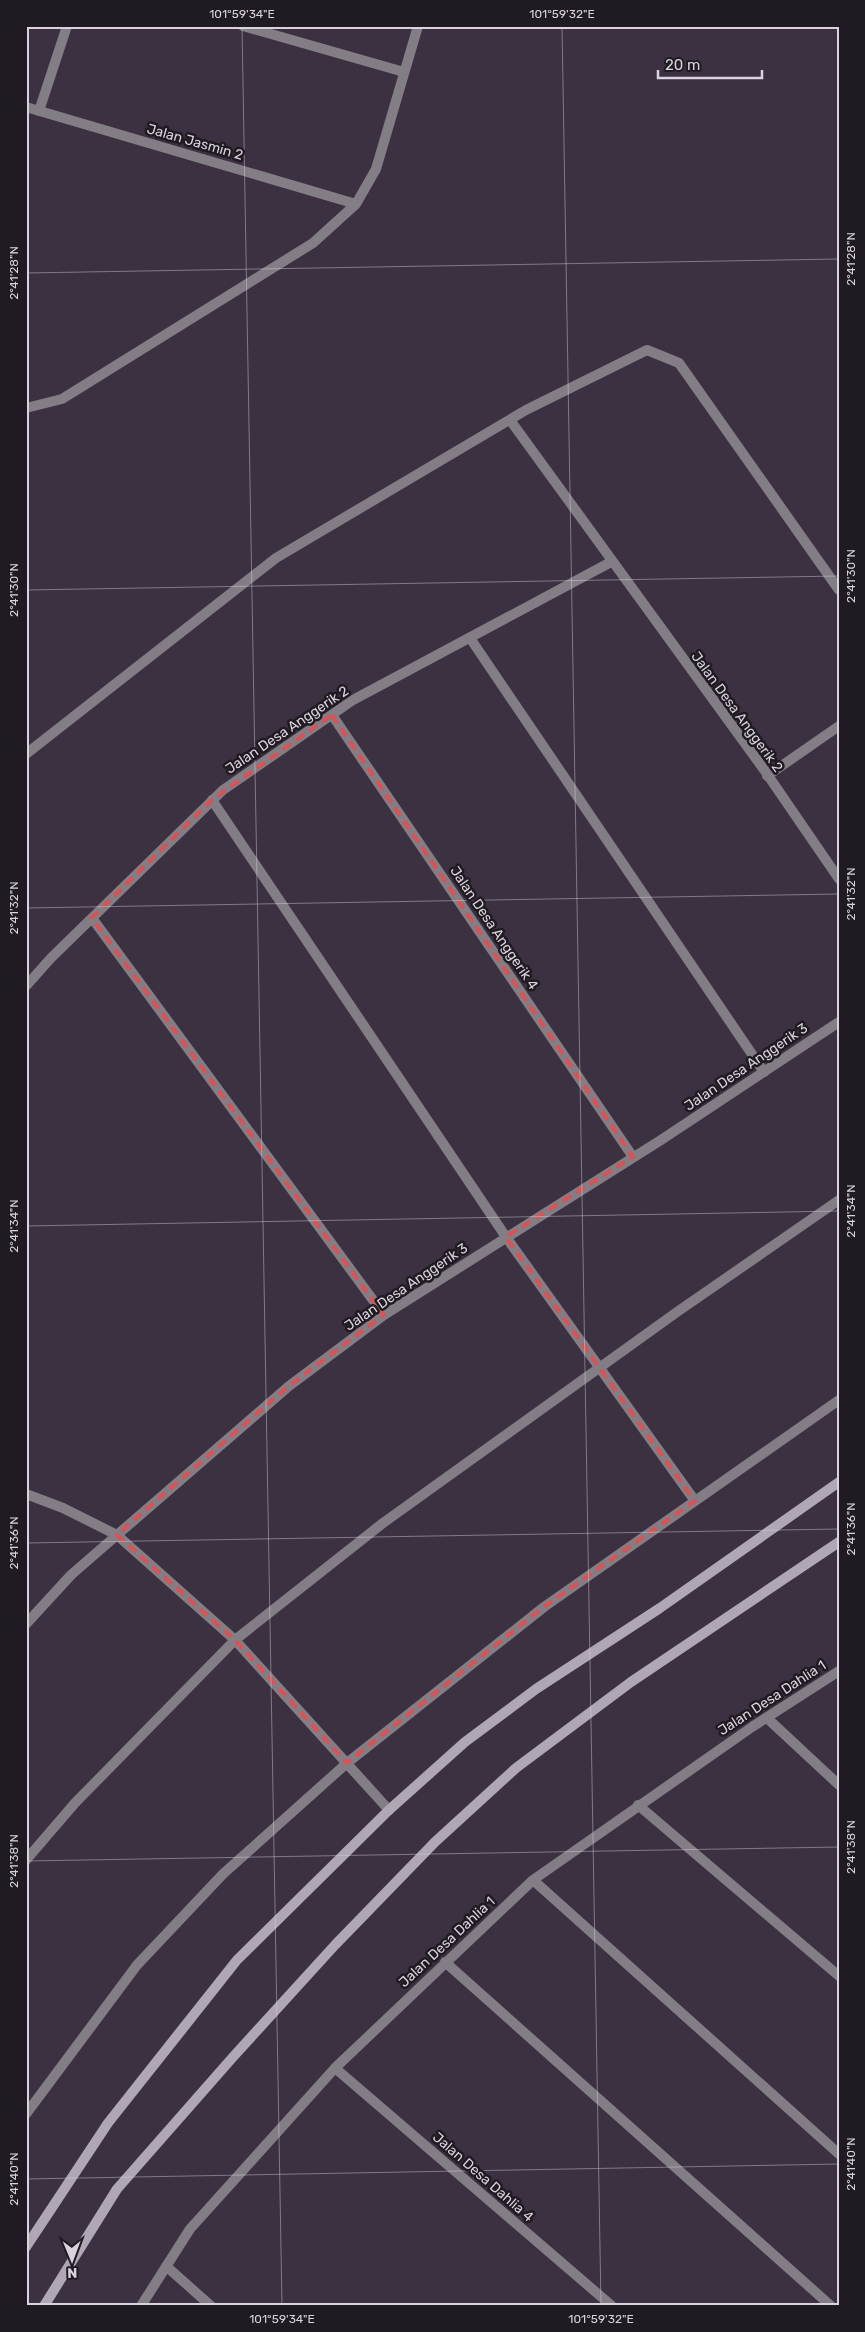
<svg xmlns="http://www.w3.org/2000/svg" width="865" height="2332" viewBox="0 0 865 2332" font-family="Rubik,sans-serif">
  <rect width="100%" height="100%" fill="#3b3140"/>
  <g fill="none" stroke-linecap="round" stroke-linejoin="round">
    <path stroke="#837e86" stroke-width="10" d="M243,26L404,72
      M39,111L67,26
      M470,638L764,1072
      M26,754L276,558L526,410L647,350L679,363L839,590
      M767,776L839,726
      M212,800L506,1237
      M638,1805L839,1976
      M26,1860L75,1803L235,1640L383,1523L677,1312L839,1200
      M445,1962L831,2306"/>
    <path stroke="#837e86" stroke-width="10" d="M26,107L356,204
      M26,408L62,399L313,243L356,204L376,169L418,26
      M510,420L765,771L839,879
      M332,715L633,1157
      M92,918L384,1315
      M26,986L51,958L223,790L353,700L611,562
      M506,1237L695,1501
      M26,1494L63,1508L117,1535L235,1640L389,1810
      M26,1624L71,1575L117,1535L289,1386L384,1315L661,1140L839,1022
      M767,1718L839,1785
      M533,1880L839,2154
      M335,2068L612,2306
      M26,2114L137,1965L223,1874L347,1763L544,1607L839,1400
      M166,2266L211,2306
      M141,2306L190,2229L335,2068L533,1880L752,1727L839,1671"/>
    <path stroke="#afa7b3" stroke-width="10" d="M26,2247L108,2123L237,1960L389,1810L465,1742L536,1689L660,1608L839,1482
      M44,2306L117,2189L233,2057L335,1945L435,1842L516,1768L631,1682L839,1542"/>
  </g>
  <path fill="none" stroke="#d75355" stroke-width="4" stroke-dasharray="10 6" stroke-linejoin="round" d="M332,715L633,1157L506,1237L695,1501L544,1607L347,1763L235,1640L117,1535L289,1386L384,1315L92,918L212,800Z"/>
  <path fill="none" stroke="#d9d3dd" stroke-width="1" stroke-opacity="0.45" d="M242,26L282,2306M562,26L601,2306M26,273L839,259M26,590L839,576M26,908L839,894M26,1226L839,1211M26,1543L839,1529M26,1861L839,1847M26,2179L839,2164"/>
  <g text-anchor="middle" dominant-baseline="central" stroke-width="5" stroke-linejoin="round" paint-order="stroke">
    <g font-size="14" fill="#d9d3dd" stroke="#201b22">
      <text transform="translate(195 142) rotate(16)">Jalan Jasmin 2</text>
      <text transform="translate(737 712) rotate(54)">Jalan Desa Anggerik 2</text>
      <text transform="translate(287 730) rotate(-34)">Jalan Desa Anggerik 2</text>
      <text transform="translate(494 928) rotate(56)">Jalan Desa Anggerik 4</text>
      <text transform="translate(746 1067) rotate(-34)">Jalan Desa Anggerik 3</text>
      <text transform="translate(406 1287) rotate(-34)">Jalan Desa Anggerik 3</text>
      <text transform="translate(772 1698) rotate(-33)">Jalan Desa Dahlia 1</text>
      <text transform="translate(447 1942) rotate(-43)">Jalan Desa Dahlia 1</text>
      <text transform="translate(483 2177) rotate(41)">Jalan Desa Dahlia 4</text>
    </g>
  </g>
  <rect width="865" height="2332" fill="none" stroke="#201b22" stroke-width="55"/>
  <g transform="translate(72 2260) rotate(179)" stroke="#201b22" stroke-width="4" paint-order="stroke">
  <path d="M0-4L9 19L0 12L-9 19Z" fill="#d9d3dd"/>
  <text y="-8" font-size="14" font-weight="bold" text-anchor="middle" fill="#d9d3dd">N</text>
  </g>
  <path d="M658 70v8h104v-8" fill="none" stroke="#d9d3dd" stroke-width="2.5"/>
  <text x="665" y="70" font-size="15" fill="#d9d3dd" stroke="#201b22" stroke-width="4" paint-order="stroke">20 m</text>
  <rect x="28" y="28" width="810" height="2276" fill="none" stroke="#d9d3dd" stroke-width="2"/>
  <g font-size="12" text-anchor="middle" fill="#d9d3dd">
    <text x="242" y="18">101°59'34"E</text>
    <text x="562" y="18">101°59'32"E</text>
    <text transform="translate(851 259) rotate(-90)" y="4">2°41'28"N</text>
    <text transform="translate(14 273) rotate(-90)" y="4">2°41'28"N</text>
    <text transform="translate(851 576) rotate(-90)" y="4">2°41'30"N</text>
    <text transform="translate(14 590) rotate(-90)" y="4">2°41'30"N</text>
    <text transform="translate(851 894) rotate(-90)" y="4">2°41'32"N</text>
    <text transform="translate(14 908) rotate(-90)" y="4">2°41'32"N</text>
    <text transform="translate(851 1211) rotate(-90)" y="4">2°41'34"N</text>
    <text transform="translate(14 1226) rotate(-90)" y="4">2°41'34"N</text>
    <text transform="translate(851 1529) rotate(-90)" y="4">2°41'36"N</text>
    <text transform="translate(14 1543) rotate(-90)" y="4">2°41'36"N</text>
    <text transform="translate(851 1847) rotate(-90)" y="4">2°41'38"N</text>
    <text transform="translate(14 1861) rotate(-90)" y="4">2°41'38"N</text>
    <text transform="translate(851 2164) rotate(-90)" y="4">2°41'40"N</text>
    <text transform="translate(14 2179) rotate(-90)" y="4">2°41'40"N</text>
    <text x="282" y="2323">101°59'34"E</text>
    <text x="601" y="2323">101°59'32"E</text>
  </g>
</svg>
